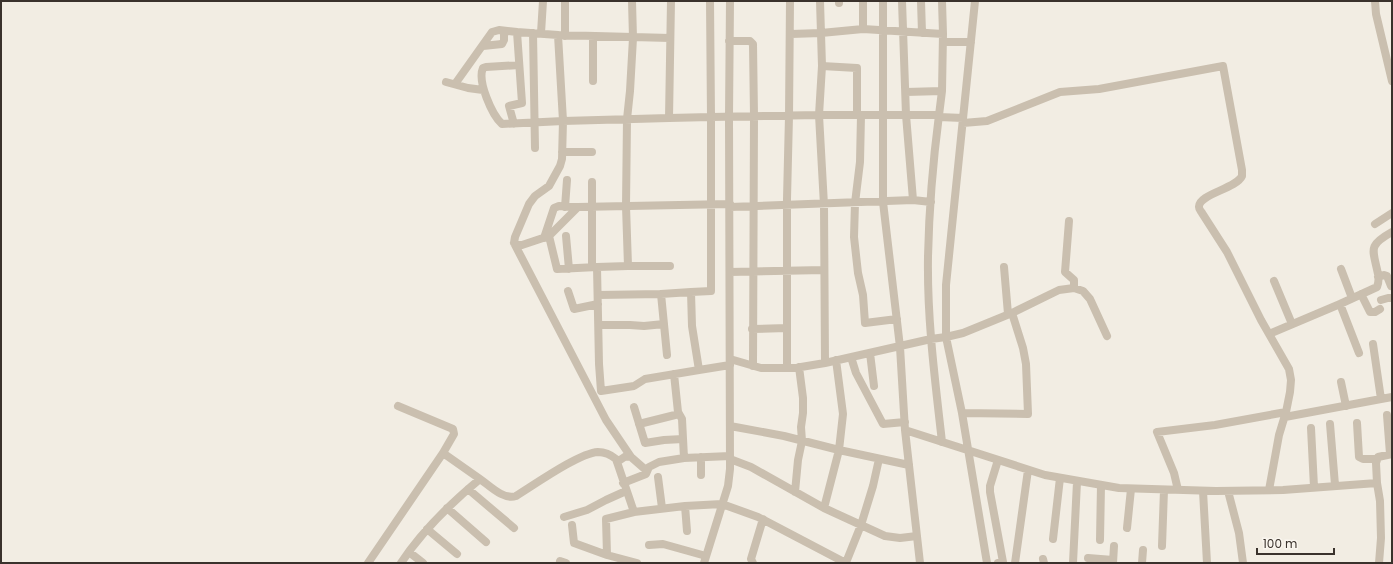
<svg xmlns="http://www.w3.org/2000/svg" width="1393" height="564" viewBox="0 0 1393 564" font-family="Poppins,sans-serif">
  <rect width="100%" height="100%" fill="#f2ede3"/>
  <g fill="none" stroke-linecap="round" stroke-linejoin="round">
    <path stroke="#cabfaf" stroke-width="8" d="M565,1V36
      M671,1L669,118L711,117V291L691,292L692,326L699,370L730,365
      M710,1L711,117L819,115H939C933,161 929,210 928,257C927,319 935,380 942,442
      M820,1L822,66L819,115L824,205L825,363
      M883,1V202L900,347L905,430L1045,475L1119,488L1216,491L1283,490L1377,483
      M902,1L906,115L913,200L931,202
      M921,1L922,33
      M942,1L943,34
      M1375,1L1376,14L1392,81
      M839,3V1
      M863,29V1
      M533,33L535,148
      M541,33L543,1
      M791,34L821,33L863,29L943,34L942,91L939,115
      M558,35L670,38
      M593,37V81
      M729,41H750L753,44L754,116L753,366
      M943,42H971
      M483,46L502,44L504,40V31
      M519,65L486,67L483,68C477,81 492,115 502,124L563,121L562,159L560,166L549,186L535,196L529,204L515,237L514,243L517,245H522L549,236
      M822,66L857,68V115
      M446,82L468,88L483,90
      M455,84L492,32L499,30L517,32
      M906,92L942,91
      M861,115L860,162L855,203L854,237L858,273L863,295L865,323L897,319
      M939,117L963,118
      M963,123L987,121L1060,92L1099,89L1223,66L1242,170C1242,172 1242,175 1242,176C1236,189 1198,194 1199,207C1199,210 1201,211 1202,213L1227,252L1261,320L1289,369L1291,380L1290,392L1286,412L1279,435L1269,490
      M514,124L509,106L522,103L517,32L558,35L563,121L669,118
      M562,152H592
      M565,207L567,180
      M730,207L913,200
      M1069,221L1065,272L1074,280V288
      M1375,224L1392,213
      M566,236L569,269
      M544,238L554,208L559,206L578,207
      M514,243L606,420L631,457
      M628,266H670
      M592,267V182
      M597,267L628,266L626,206L627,119L630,91L633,38L632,1
      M1004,267L1008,314
      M1341,269L1352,298
      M730,272L824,270
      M1378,277L1384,275L1387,276L1391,286
      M1274,281L1292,324
      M568,291L574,309L598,304
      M661,294L667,355
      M1361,294L1370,312H1375L1380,309
      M598,295L661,294L691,292
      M1381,300L1388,298H1392
      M1340,304L1377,287C1379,282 1379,279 1378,274C1373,249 1367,246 1392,232
      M599,325H630L644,326L664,324
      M752,329L787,328
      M1269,334L1340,304L1359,353
      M870,353L874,386
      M851,357L856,373L883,424L905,422
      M730,359L761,368H795L825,363L931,339L946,337V285L975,1
      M787,368V199L789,116L790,1
      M699,370L645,379L634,386L601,391L599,364L597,267L557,269L549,236L578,207L730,204
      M674,374L678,412L682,419L684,458L730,456
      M1341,382L1346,406
      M1381,399L1392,397
      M398,406L453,429L454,434L443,453
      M634,407L645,443L664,440L683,439
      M962,413L1028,414L1026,364L1023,348L1012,313
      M1387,415L1390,454
      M1285,417L1381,399L1373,344
      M1357,423L1359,457L1363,459H1377
      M639,424L679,414
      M1330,424L1335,485
      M730,426L784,436L839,450L843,414L836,360
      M1311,428L1314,487
      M905,430L920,563
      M730,459L751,467L824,508L839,450L909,465
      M617,462L626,456L631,457L647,471
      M701,475V457
      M658,477L662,508
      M623,483L646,474L649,467L659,462L684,458
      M468,489L514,528
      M1178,490L1174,473L1157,432L1215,425L1286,412
      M1203,491L1207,563
      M1228,491L1239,533L1243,563
      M795,492L798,460L802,441L801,427L803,413V398L799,367
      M685,506L687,531
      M447,508L486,542
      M824,508L861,525L873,486L879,459
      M564,517L587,510L606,500L626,491
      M572,525L574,543L607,555L606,519L634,512
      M1127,528L1131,489
      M427,529L457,554
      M1053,539L1060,478
      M1100,540L1101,485
      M649,545L663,544L706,556
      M1162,546L1164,490
      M409,552L423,563
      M607,555L637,563
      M1088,558L1113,560
      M1043,559L1044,563
      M560,561L566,563
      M368,563L443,453L480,479
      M401,563C422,531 451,503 480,479C490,486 503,500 516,496C534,485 579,453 598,452C605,452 610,454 616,459L634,512L685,506L722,504L758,517L844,562L847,560L861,525L885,536L900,538L917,536
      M704,563L728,486L730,469L729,116L730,1
      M753,563L751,559L763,519
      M987,563L962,413L946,337L963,333L1012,313L1059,290L1074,288L1083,291L1090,299L1107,336
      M998,563L1003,562L990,492V486L998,460
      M1015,563L1028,470
      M1073,563L1077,482
      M1113,563L1114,546
      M1142,563L1143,550
      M1379,563L1381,538L1380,501L1377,483L1376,463L1378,457L1392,454"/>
  </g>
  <rect width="1393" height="564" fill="none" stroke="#3a322c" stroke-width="4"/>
  <path d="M1257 548v6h77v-6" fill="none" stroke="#3a322c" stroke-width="2"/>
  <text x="1263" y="548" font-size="12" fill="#3a322c" stroke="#faf6ef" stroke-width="3" paint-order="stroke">100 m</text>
</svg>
